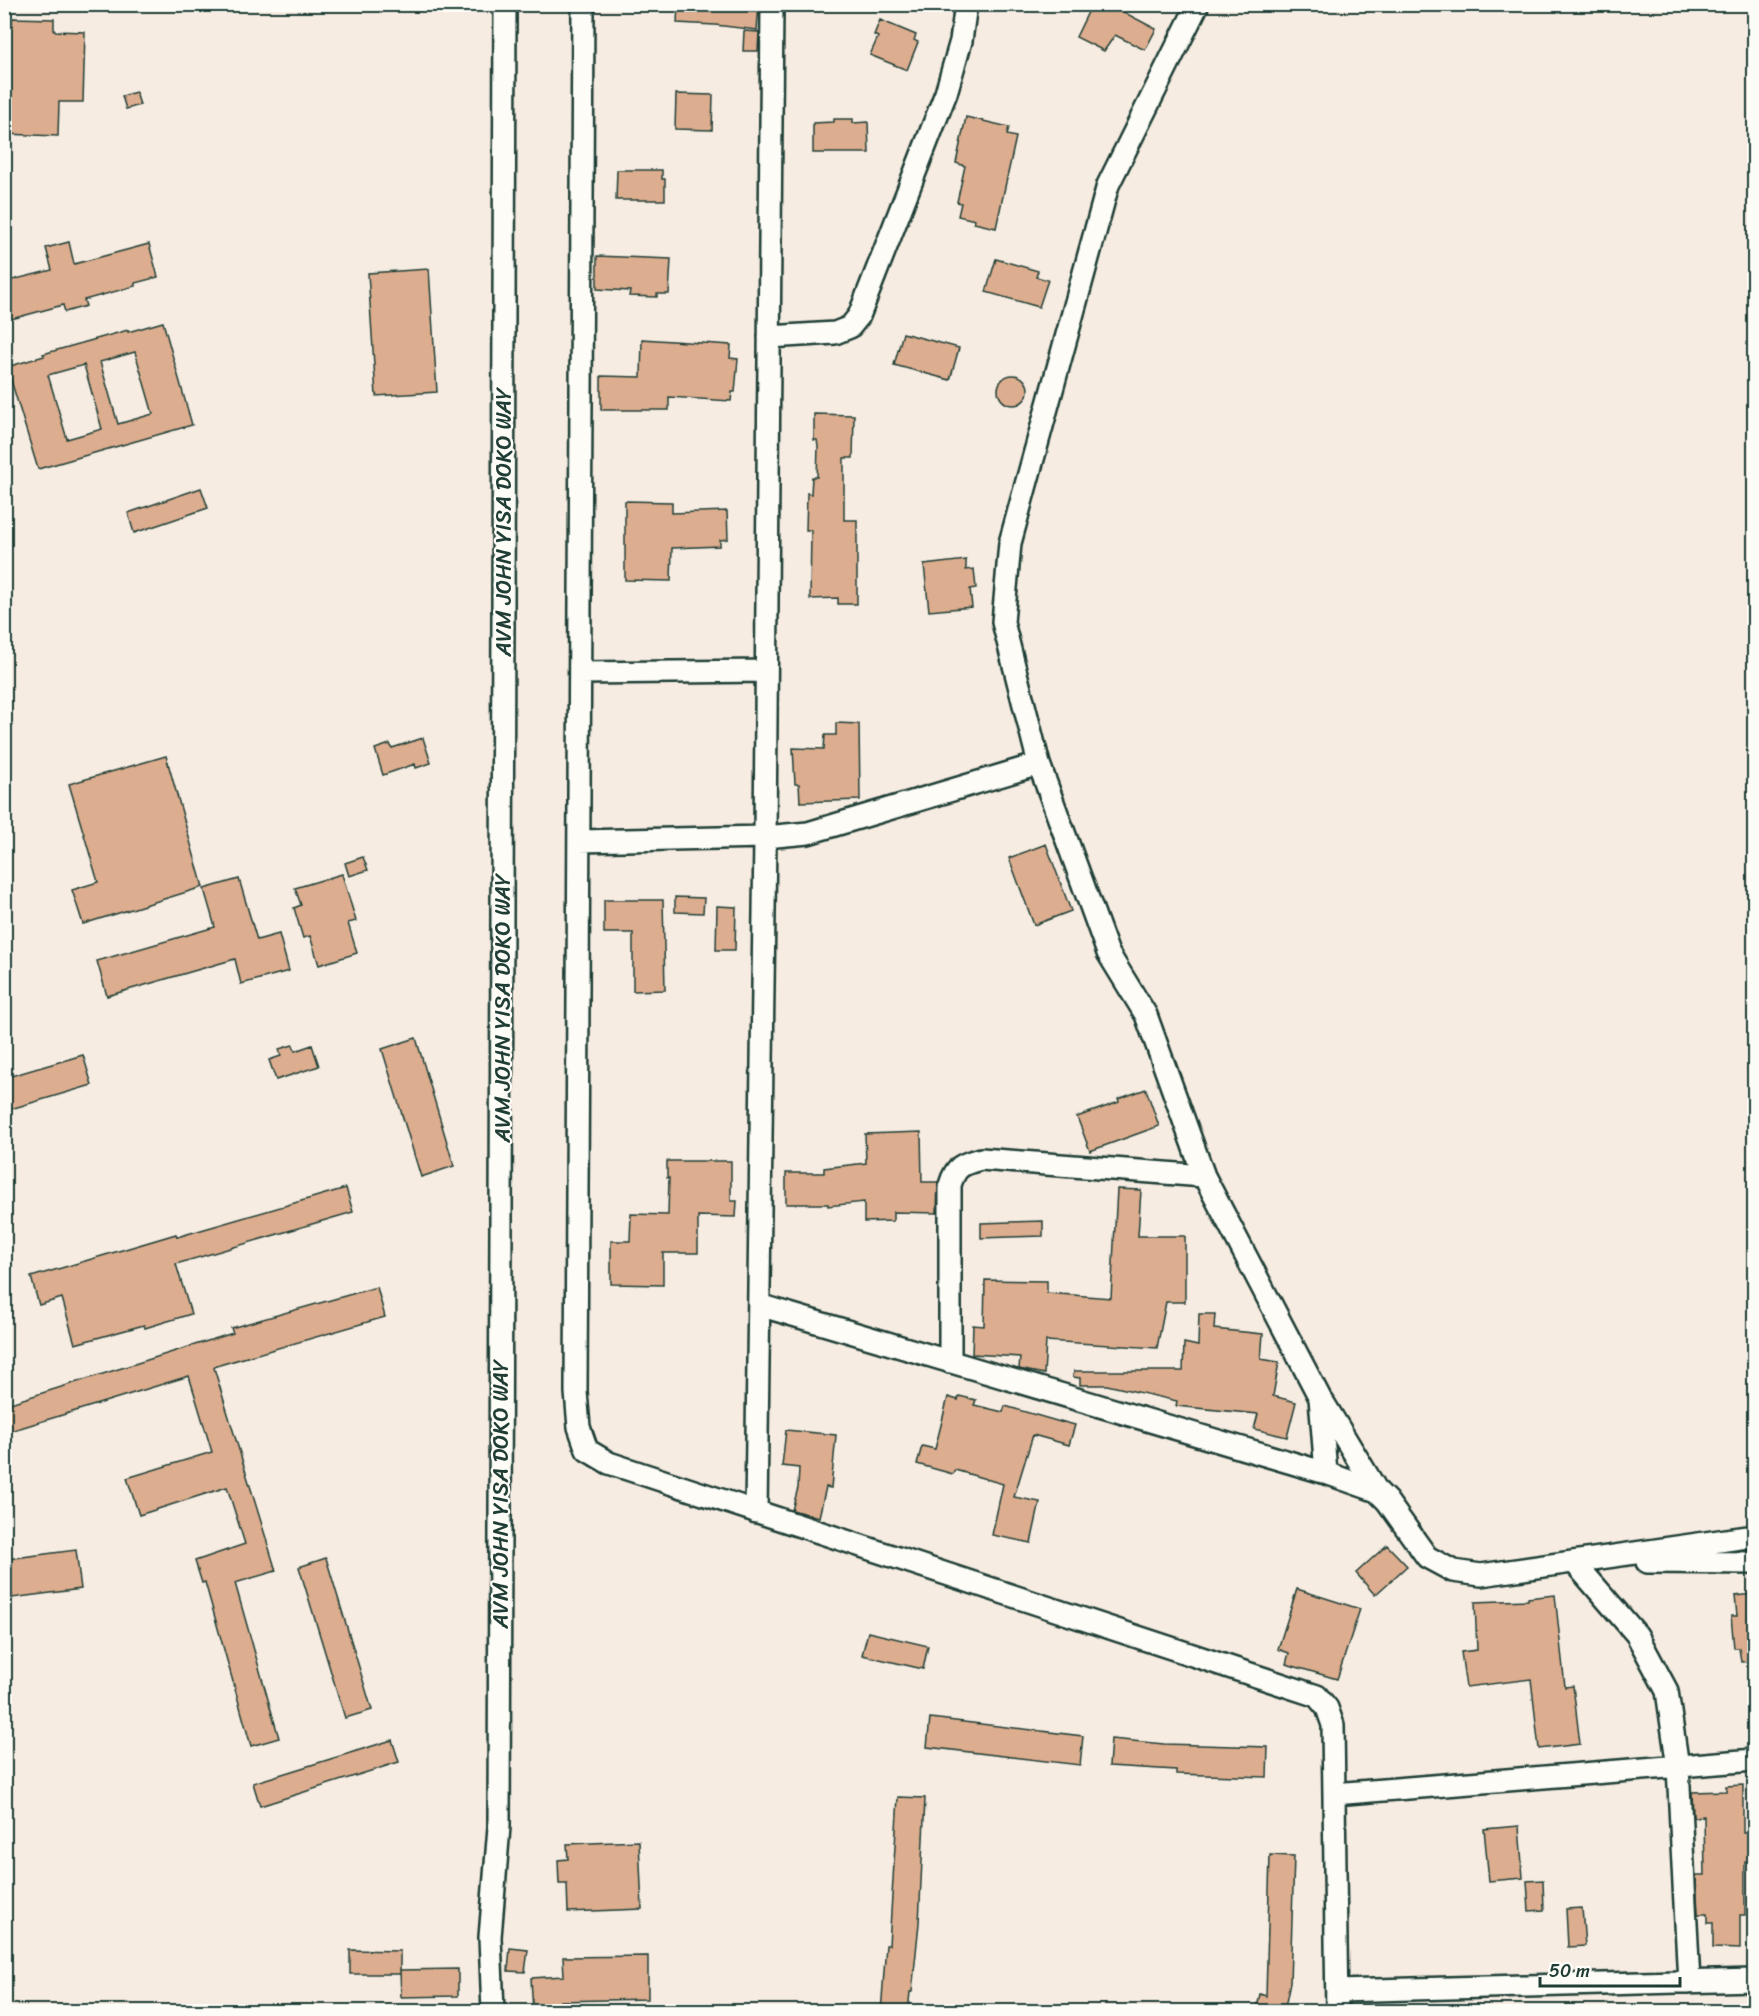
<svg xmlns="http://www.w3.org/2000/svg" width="1759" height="2016" viewBox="0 0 1759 2016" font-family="Sriracha,sans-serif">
  <rect width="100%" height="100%" fill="#f7ece2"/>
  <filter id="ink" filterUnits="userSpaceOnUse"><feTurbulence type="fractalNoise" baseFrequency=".0167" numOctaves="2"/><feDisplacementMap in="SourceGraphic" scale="12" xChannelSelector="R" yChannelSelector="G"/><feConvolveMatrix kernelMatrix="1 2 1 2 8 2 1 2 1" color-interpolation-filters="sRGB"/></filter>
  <g filter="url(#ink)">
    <path fill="#ddad8f" stroke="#1f3d34" stroke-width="1.5" fill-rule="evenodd" d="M678,4H759L757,30L715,25L677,23Z
      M1092,4H1108L1156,29L1145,50L1115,35L1104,51L1076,37Z
      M12,18L54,19V31L85,32L83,102H59L58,136L4,134V27H12Z
      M880,20L916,35L914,40L918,42L907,70L870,55L878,37L874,35Z
      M744,31L759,32L758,51H743Z
      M136,92L140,105L126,109L122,96Z
      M676,94L713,95L712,130L675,129Z
      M966,117L1009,127L1007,135L1016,137L996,228L974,223L975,220L958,216L961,203L957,202L965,166L956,163Z
      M834,119H853V123L868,122L869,153H813V123L834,122Z
      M617,170H662V179H665V200H616Z
      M69,242L74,264L149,244L158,277L135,283V286L84,300L86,306L65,312L63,305L4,321V282L52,270L46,248Z
      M597,256L671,259L669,294H657V297L629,296L630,291L597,289Z
      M996,259L1038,271L1036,277L1048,280L1039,307L986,292Z
      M429,269L437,392L376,396L368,273Z
      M163,322L192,425L38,469L7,367L44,356L43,354L128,330V332ZM135,352L153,414L118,424L100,362ZM84,365L102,429L67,439L48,375Z
      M903,333L959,348L950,380L894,365Z
      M642,339L731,345L730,358L738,359L735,392H732L731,401L669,397V410H601V376L641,377Z
      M998 390a15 15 0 1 1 30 0a15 15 0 1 1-30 0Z
      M814,414L854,415L853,458H844V520H857V604H838V598L810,599L811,530H806L807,493L811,494L812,477H817L818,446L817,440H814Z
      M201,488L208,508L134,533L128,513Z
      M625,501L672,502V513L727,511L728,539L720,540V546L672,548L671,581L625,580Z
      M966,560V570L974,569L976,588L970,589L972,607L929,611L924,565Z
      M836,723L859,724L860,800L800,802L799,784H795L793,748L824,749L825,735H836Z
      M423,738L431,763L416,768L415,764L383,775L375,749L390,744L392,748Z
      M166,756L203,887L83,924L72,890L98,882L69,784Z
      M1046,844L1071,911L1034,925L1009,858Z
      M363,857L368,870L349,876L345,863Z
      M342,874L356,921L348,923L357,953L319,965L310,936L303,938L294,908L301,905L295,888Z
      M239,879L257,940L279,934L289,971L241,984L235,959L107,996L97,961L215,927L204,889Z
      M675,897L704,898L703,913L675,912Z
      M604,900H663L665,990L633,991V933H604Z
      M717,906L736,907L735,950H716Z
      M416,1038L454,1166L421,1177L382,1049Z
      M293,1045L295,1051L312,1045L319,1066L276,1080L269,1060L281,1056L279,1049Z
      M83,1055L92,1085L4,1111V1078Z
      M1146,1089L1159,1126L1090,1151L1077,1117L1119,1102L1118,1099Z
      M921,1132L922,1182H938L937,1213L893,1212V1221L864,1222V1202L828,1206V1204H786V1173H824V1168L866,1163L865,1134Z
      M667,1161H731V1201H737L736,1217L698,1216V1253H663V1285L611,1284V1241H630L631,1214L668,1215L669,1178H667Z
      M346,1188L353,1212L176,1264L191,1314L145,1328L144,1325L75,1344L62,1298L39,1305L31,1277L176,1234L177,1237Z
      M1117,1189L1141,1190L1138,1236H1185V1302H1166L1157,1348L1046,1341L1044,1374L1019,1369L1020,1357L972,1354L973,1325L984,1326L985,1280L1047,1281V1293L1111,1298Z
      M1043,1221V1236L981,1238V1223Z
      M377,1287L385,1317L216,1366L214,1368L276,1571L235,1583L279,1738L251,1746L205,1582L202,1583L195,1561L245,1544L227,1487L139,1515L127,1478L212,1452L189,1376L4,1433V1405L233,1333L231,1328Z
      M1199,1314H1215L1214,1329L1263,1334L1261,1359L1279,1362L1273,1396L1296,1402L1287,1437L1254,1429L1258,1414L1176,1406L1177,1401L1107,1385H1080V1378L1073,1377L1074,1371H1183L1184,1343L1198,1346Z
      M959,1396L976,1400L974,1405L1003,1412L1005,1406L1060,1422V1421L1075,1425L1069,1445L1033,1435L1014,1497L1040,1502L1031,1543L992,1535L1003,1484L955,1470L953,1474L917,1464L922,1446L935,1449L948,1397L958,1400Z
      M786,1430L836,1435L831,1488L826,1487L819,1517L792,1510L798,1488L799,1468L782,1466Z
      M1387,1545L1407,1566L1375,1595L1356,1573Z
      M76,1550L81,1589L12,1598L7,1559Z
      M326,1558L372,1710L345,1718L299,1567Z
      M1297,1589L1360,1609L1337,1679L1286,1664L1289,1653L1278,1649Z
      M1753,1594L1755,1661L1741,1662L1739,1648H1734L1731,1616H1737L1735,1596Z
      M1555,1595L1565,1687L1573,1686L1580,1744L1539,1749L1531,1679L1466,1687L1461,1652L1477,1650L1475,1602L1528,1600V1598Z
      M868,1632L928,1646L923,1669L862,1655Z
      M930,1718L1083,1736L1080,1765L927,1747Z
      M1111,1739L1164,1744L1268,1747L1267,1777L1176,1774V1770L1109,1766Z
      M392,1740L399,1762L260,1806L253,1783Z
      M1743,1785V1833H1755V1862H1745V1915H1740V1949L1713,1948V1923H1707V1914H1698L1696,1875H1705L1704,1816L1693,1817L1692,1792L1726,1791V1786Z
      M898,1797L925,1798L919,1923L912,1992H910L908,2012H881L886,1945H889Z
      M1519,1826L1523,1878L1489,1881L1484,1829Z
      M639,1841L642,1909L568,1912L567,1884H559L558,1860L568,1859L567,1844Z
      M1270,1855L1294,1856L1290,1983L1284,2012H1256L1260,1994L1266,1996Z
      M1543,1880L1544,1910L1529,1911L1527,1881Z
      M1582,1908L1585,1946L1568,1947L1566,1909Z
      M510,1948L528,1950L525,1972L508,1971Z
      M350,1950L400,1951V1974H350Z
      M648,1956V1999L560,2001V2012H533L531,1978L564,1976L563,1957Z
      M458,1969V1996L401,1997L400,1970Z"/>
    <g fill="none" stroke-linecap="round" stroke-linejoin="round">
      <defs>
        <path id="minor" d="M583,4L576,1392L579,1427L587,1450L609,1463L1317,1696L1327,1708L1333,1725L1337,2012
          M1198,4L1108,185L1010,543L1003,622L1039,764L1108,953L1146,1015L1204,1176L1320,1398L1326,1473L1377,1491L1387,1501L1427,1557L1453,1571L1481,1575L1754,1536
          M769,337L835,333L850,327L859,316L946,93L961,41L966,4
          M580,673L766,671
          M579,841L765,837L808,833L1039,764
          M759,1305L1326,1473
          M950,1362V1185C956,1165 963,1164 981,1159L1204,1176
          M1323,1402L1377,1491
          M756,1512L765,837L772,4
          M1574,1562L1637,1635L1667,1691L1678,1767L1689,1982
          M1647,1562L1754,1563
          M1334,1794L1754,1760
          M1337,1991L1754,1980
          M493,2012L490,1937L499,1827L505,4"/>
      </defs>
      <use href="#minor" stroke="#1f3d34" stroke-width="26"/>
      <use href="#minor" stroke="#fdfcf7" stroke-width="21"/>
    </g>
  </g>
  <g text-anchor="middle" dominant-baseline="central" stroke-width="4.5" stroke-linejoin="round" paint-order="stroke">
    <g font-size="22" fill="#1f3d34" stroke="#fdfcf7">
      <text transform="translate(503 522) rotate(-90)">AVM JOHN YISA DOKO WAY</text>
      <text transform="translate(502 1008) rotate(-90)">AVM JOHN YISA DOKO WAY</text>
      <text transform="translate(500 1494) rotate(-90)">AVM JOHN YISA DOKO WAY</text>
    </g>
  </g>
  <rect width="1759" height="2016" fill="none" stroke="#fdfcf7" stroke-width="24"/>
  <rect x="12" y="12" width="1735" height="1992" fill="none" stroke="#1f3d34" stroke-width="2" filter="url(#ink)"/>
  <path d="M1540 1977v9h140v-9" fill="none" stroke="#1f3d34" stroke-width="3"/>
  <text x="1549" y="1977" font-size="18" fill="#1f3d34" stroke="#fdfcf7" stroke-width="4.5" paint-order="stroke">50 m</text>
</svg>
